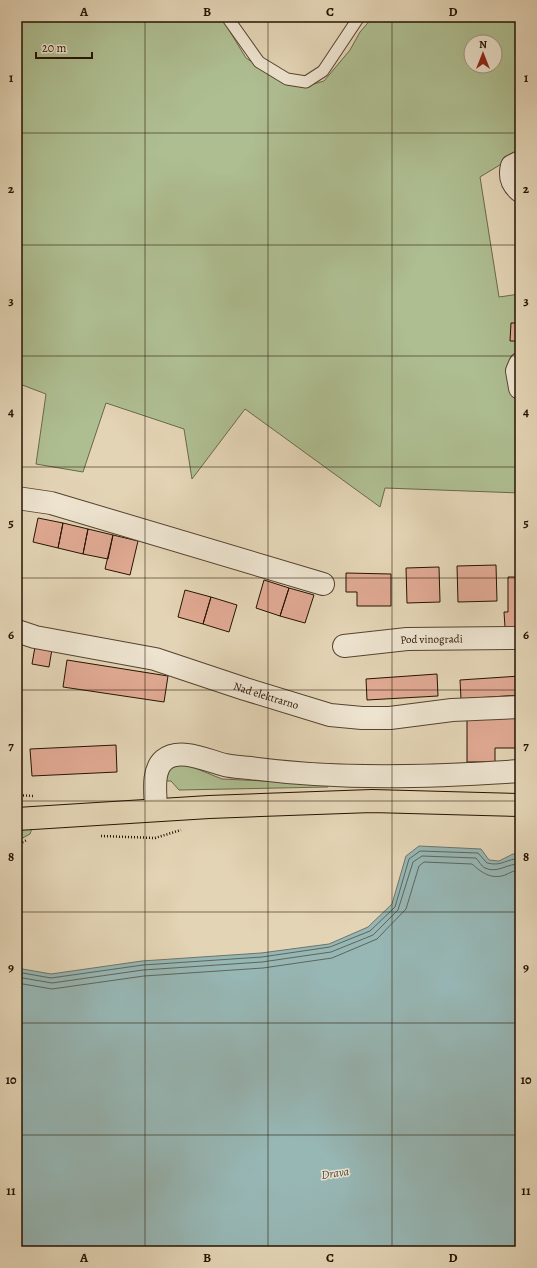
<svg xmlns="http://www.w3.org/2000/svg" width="537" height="1268" viewBox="0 0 537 1268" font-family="Alegreya,serif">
  <rect width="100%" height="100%" fill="#e3d4b5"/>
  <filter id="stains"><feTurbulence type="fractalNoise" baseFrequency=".005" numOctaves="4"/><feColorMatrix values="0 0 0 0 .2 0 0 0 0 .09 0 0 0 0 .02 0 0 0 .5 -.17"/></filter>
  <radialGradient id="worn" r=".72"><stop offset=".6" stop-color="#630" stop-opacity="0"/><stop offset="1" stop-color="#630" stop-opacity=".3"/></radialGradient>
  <path fill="#aebe91" stroke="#6a684a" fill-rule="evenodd" d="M17,17H221L246,58L288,85L307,86L324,81L350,50L360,32L373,17H520V173L508,160L480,177L499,297L520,294V493L385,488L380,507L245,409L192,479L184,429L106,403L83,472L36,464L46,394L17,383ZM471,42H495V66H471Z
    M179,764L190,766L222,779L328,784V787L179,790L171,781H166C168,771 170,767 179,764Z
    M32,828L30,834L17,841V830Z"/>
  <path fill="#97b7b5" stroke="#6a756d" d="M419,846L481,849L489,860L499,861L513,854L520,855V1251H17V968L51,974L142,961L261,953L329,944L368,927L392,904L406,856Z"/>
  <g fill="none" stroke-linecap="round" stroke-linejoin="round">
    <path stroke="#5e655c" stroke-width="1" d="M17,972L51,978L143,965L262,957L330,947L370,931L395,907L409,859L420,851L478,853L487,863C503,867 506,858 520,859
      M17,977L52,983L143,970L262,962L331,952L373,935L398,910L413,862L422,856L476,858C479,861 481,866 485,868C497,874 508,863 520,864
      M17,983L52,989L144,976L263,968L332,958L377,939L406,909L419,866L424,862L472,864C481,872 491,880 505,875C510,873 514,870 520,870"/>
  </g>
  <path fill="#e0a993" stroke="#261302" d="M511,323H520V341H510Z
    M38,518L63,523L58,548L33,542Z
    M63,523L88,529L83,554L58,548Z
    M88,529L113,535L108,559L83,554Z
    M113,535L138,541L130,575L105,569Z
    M496,565L497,601L458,602L457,566Z
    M439,567L440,602L407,603L406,568Z
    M346,573L391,574V606H357V592H346Z
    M508,577H520V627H505L504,612H508Z
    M264,580L289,588L280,616L256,608Z
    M289,588L314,595L305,623L280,616Z
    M185,590L211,597L203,624L178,617Z
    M211,597L237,605L229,632L203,624Z
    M35,647L52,649L49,667L32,664Z
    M67,660L168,676L164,702L63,687Z
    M437,674L438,696L367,700L366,679Z
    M520,676V695L461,699L460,680Z
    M467,716H520V748H495V762H467Z
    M116,745L117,772L32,776L30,749Z"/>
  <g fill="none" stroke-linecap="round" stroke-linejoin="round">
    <defs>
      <path id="service" d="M227,17L259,62L287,79L306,82L323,71L359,17"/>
      <g id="minor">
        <path d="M520,162L512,166C509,177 512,184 520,191"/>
        <path d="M520,364L517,371L520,388"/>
        <path d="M17,498L51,503L323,584"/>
        <path id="s1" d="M17,631L35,637L155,659L245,689L330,715L362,718H390L452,710L520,707"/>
        <path id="s2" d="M344,646L407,639L520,638"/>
        <path d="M156,810C156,796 151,771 164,760C180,747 208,761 225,765C233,767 242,767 250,768C340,780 430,777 520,771"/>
      </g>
      <path id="primary" d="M17,819L209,807L372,801L520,805"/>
    </defs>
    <use href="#service" stroke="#55432f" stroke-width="13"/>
    <use href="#minor" stroke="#55432f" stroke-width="24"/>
    <use href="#primary" stroke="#261302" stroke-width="24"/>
    <path stroke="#261302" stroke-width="2.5" stroke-dasharray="1 2" stroke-linecap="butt" d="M17,795L33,796
      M101,836L155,838L181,830
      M17,845L27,840"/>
    <use href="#service" stroke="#ede3cf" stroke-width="11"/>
    <use href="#minor" stroke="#ede3cf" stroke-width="22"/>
    <use href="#primary" stroke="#e3d4b5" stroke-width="22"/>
  </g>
  <path fill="none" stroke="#261302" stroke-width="1" stroke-opacity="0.55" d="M145,17V1251M268,17V1251M392,17V1251M17,133H520M17,245H520M17,356H520M17,467H520M17,578H520M17,690H520M17,801H520M17,912H520M17,1023H520M17,1135H520"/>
  <g text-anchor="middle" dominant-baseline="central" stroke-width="3" stroke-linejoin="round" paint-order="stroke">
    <g font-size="11" fill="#261302" stroke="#ede3cf">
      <text stroke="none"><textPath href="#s2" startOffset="88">Pod vinogradi</textPath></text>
      <text stroke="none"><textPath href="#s1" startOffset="258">Nad elektrarno</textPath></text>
    </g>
    <g font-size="12" font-style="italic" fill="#4e4c41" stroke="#ede3cf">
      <text transform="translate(335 1173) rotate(-8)">Drava</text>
    </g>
  </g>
  <rect width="537" height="1268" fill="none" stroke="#e3d4b5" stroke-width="44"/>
  <g transform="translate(483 54)"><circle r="19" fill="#ede3cf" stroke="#9d907d"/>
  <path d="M0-3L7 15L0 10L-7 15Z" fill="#8f2418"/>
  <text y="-6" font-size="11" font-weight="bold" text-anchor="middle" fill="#261302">N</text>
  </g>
  <path d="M36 52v6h56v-6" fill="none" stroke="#261302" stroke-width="2"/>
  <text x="42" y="52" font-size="12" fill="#261302" stroke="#ede3cf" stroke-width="3" paint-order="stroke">20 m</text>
  <rect x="22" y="22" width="493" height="1224" fill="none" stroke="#261302" stroke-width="1.5"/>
  <g font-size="13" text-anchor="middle" font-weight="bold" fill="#261302">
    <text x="84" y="16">A</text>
    <text x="207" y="16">B</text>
    <text x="330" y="16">C</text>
    <text x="453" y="16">D</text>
    <text x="11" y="82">1</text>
    <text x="526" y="82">1</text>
    <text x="11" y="193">2</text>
    <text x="526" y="193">2</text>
    <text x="11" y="305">3</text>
    <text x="526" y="305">3</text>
    <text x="11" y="416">4</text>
    <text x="526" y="416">4</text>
    <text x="11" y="527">5</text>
    <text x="526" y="527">5</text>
    <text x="11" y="639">6</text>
    <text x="526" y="639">6</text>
    <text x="11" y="750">7</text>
    <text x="526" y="750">7</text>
    <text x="11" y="861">8</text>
    <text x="526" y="861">8</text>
    <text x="11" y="972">9</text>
    <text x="526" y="972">9</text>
    <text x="11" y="1084">10</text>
    <text x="526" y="1084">10</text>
    <text x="11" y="1195">11</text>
    <text x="526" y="1195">11</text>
    <text x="84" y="1262">A</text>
    <text x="207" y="1262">B</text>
    <text x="330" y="1262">C</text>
    <text x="453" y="1262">D</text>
  </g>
  <rect width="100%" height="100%" filter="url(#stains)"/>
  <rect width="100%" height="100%" fill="url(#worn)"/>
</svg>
